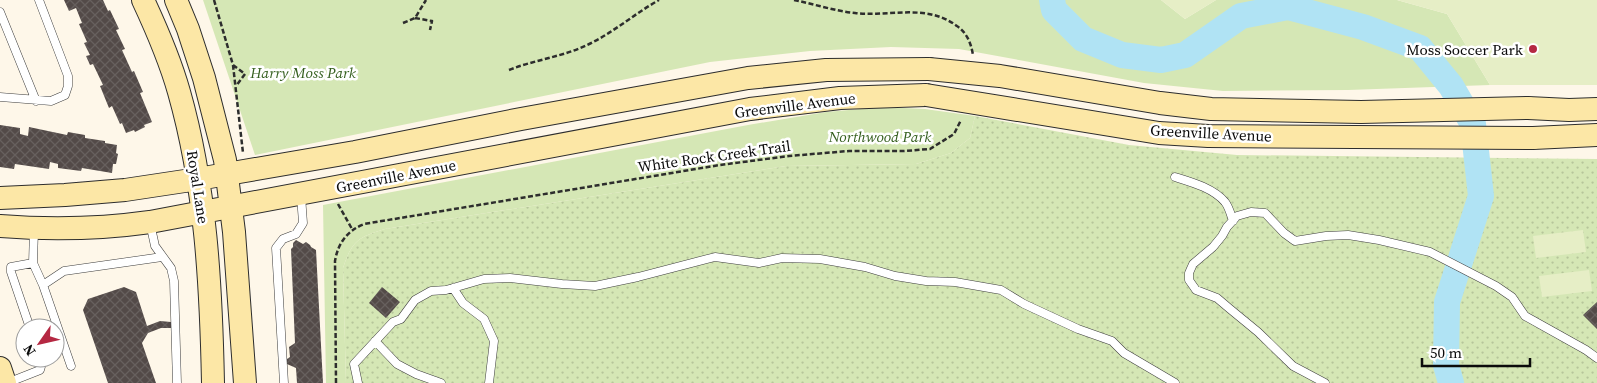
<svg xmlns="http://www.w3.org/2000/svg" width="1597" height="383" viewBox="0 0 1597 383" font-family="'Source Serif 4',serif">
  <defs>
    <pattern id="grass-dots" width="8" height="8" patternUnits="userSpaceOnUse" patternTransform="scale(1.25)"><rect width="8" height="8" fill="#d5e7b5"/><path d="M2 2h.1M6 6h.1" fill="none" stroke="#b6c59a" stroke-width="1.8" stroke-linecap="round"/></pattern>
    <pattern id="building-cross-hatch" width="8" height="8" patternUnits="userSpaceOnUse" patternTransform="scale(1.25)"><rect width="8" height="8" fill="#534a48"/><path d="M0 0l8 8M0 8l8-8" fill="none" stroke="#67605e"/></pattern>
  </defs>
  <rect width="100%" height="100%" fill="#fef7e9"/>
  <path fill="url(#grass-dots)" d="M975,116L1129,145L1237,155L1597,159V383H346L343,268C352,241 358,237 385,229L786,166L916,164L951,153L970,138Z"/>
  <path fill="#d5e7b5" d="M203,0H1161L1185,19L1216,0H1397L1447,14L1490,85L1348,90L1223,91L1144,83L959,49L891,47L810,51L710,62L255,155Z
    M883,107L925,109L975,116L970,138L951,153L916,164L786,166L385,229C358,237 352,241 343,268L346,383H326L323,205L748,125L826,112Z"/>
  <path fill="#e6eec6" d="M1161,0H1216L1185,19Z
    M1397,0H1597V85H1490L1447,14Z
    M1583,230L1586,252L1536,258L1533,236Z
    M1589,270L1592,291L1542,297L1539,276Z"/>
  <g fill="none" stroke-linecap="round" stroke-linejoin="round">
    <path stroke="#b0e3f4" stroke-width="26" d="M1052,0L1054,10L1083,39L1122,55L1161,60L1185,55L1241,16L1288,7L1363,27L1420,48L1451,86L1473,124L1481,196L1447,302L1446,365L1451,383"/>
  </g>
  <path fill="url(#building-cross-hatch)" d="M64,0H103L108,11L110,10L119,29L116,30L125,49L122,50L132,72L134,71L143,92L140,93L152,122L144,125L145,127L135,132L134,130L126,133L122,123L120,124L112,106L109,108L100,86L103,85L93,64L90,65L86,56L90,55L84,43L87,42L79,24L82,23L76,8L69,11Z
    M0,125L20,128V134L28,136L29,127L67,135L68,132L85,135V138L105,141V143L117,145L116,153L118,154L116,164H113L112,173L82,168L81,171L58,168V164L50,162L49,169L15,164L14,169L0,167Z
    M296,240L303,244L306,242L310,245L311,247L316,250L323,383H297L296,368L287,364V359L290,357L289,347L295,343L291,249L293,247V243Z
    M124,287L136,292L147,326L160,321L171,322V328H161L148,333L142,343L156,383H108L83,310L88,299Z
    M382,287L400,302L386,318L369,303Z
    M1597,302V329L1583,315Z"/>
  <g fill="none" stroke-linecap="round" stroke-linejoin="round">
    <defs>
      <path id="lane" d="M0,12L36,101
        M0,97L51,101L65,95L68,86V76L39,0
        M1175,177C1191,182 1213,188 1225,202C1229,207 1231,215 1233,221
        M150,223L155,246L171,268L174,281L177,383
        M34,230L33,263L43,285
        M453,288L463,303L484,319L494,341L489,383
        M30,328L11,272V267L33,263
        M375,341L397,364L416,374L441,383
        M71,366L43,285L64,271L162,257
        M7,383L40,370L42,363L41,358
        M284,383L276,248L283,239L296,234L303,223L301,196
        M358,383L354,364L393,322L401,319L415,300L431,291L446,290L484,279L510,278L562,284L595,286L638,277L715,257L759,263L782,258L820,259L865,267L895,276L926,281L955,282L1001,290L1024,304L1078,329L1112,341L1124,353L1175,383
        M1325,383L1293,366L1258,332L1230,309L1217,298L1196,290L1189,280V273L1193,264L1213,247L1222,236L1227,227L1237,216L1251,212L1265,213L1284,233L1295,241L1326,236L1348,235L1379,240L1430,252L1496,286L1512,297L1525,316L1586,350L1597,358"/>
      <path id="secondary" d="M143,0C157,30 170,60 179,92C206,187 211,285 213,383
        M176,0L188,29L204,78L225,160L234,232L245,383
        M1528,108L1569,110L1597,109
        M1533,138L1597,135
        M0,198L65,195L125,190L198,179L355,152L521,119L748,78L826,70L929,69
        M0,226C50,230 100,229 150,222L750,109L840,98L926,95
        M0,368L5,383"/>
    </defs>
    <use href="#lane" stroke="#3e3e3e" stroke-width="9"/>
    <use href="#secondary" stroke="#2d2d2d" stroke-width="24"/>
    <path stroke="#2d2d2d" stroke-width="2.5" stroke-dasharray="5 2.5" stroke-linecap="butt" d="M214,0L233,65L243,153
      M794,0C814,4 835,11 855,13C890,17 926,3 957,26C967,33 971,43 973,55
      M415,18L432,21L430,30
      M403,23L415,18L426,0
      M233,65L245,74L236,86
      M509,70C534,60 562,57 587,45C613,33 634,14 659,0
      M338,204L352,229
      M336,383L335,261C338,243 347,231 364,224L720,165L789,156L849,151H904L930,149L954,134L961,120"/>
    <use href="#lane" stroke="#fff" stroke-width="8"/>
    <use href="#secondary" stroke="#fce7a6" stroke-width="22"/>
    <defs>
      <path id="secondary-bridge" d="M929,69L1000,76L1160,103L1211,109L1361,112L1528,108
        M926,95L1159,133L1208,136L1533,138"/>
    </defs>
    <use href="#secondary-bridge" stroke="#2d2d2d" stroke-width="24" stroke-linecap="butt"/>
    <use href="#secondary-bridge" stroke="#fce7a6" stroke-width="22"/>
  </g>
  <circle fill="#b52842" stroke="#fff" stroke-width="2" cx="1533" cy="49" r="5"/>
  <g text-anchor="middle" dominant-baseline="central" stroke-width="5" stroke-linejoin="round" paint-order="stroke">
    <g font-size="15" fill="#0b0b0b" stroke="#fff" text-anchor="end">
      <text x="1523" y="49">Moss Soccer Park</text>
    </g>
    <g font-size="15" font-style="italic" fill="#345f1e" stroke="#fff">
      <text x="303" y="72">Harry Moss Park</text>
      <text x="880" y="136">Northwood Park</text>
    </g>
    <g font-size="15" fill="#0b0b0b" stroke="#fff">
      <text transform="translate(795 105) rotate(-7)">Greenville Avenue</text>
      <text transform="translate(1211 133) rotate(3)">Greenville Avenue</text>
      <text transform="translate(714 156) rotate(-8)">White Rock Creek Trail</text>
      <text transform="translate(396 176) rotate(-11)">Greenville Avenue</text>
      <text transform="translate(198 187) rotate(81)">Royal Lane</text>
    </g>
  </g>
  <g transform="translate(40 343) rotate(236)"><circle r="24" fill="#ffffff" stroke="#9d9d9d"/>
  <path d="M0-4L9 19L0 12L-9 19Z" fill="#b52842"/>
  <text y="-8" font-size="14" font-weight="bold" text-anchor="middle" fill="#0b0b0b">N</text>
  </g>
  <path d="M1422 358v8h108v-8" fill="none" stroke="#0b0b0b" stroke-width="2.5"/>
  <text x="1430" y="358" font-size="15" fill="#0b0b0b" stroke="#ffffff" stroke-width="4" paint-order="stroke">50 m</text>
</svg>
